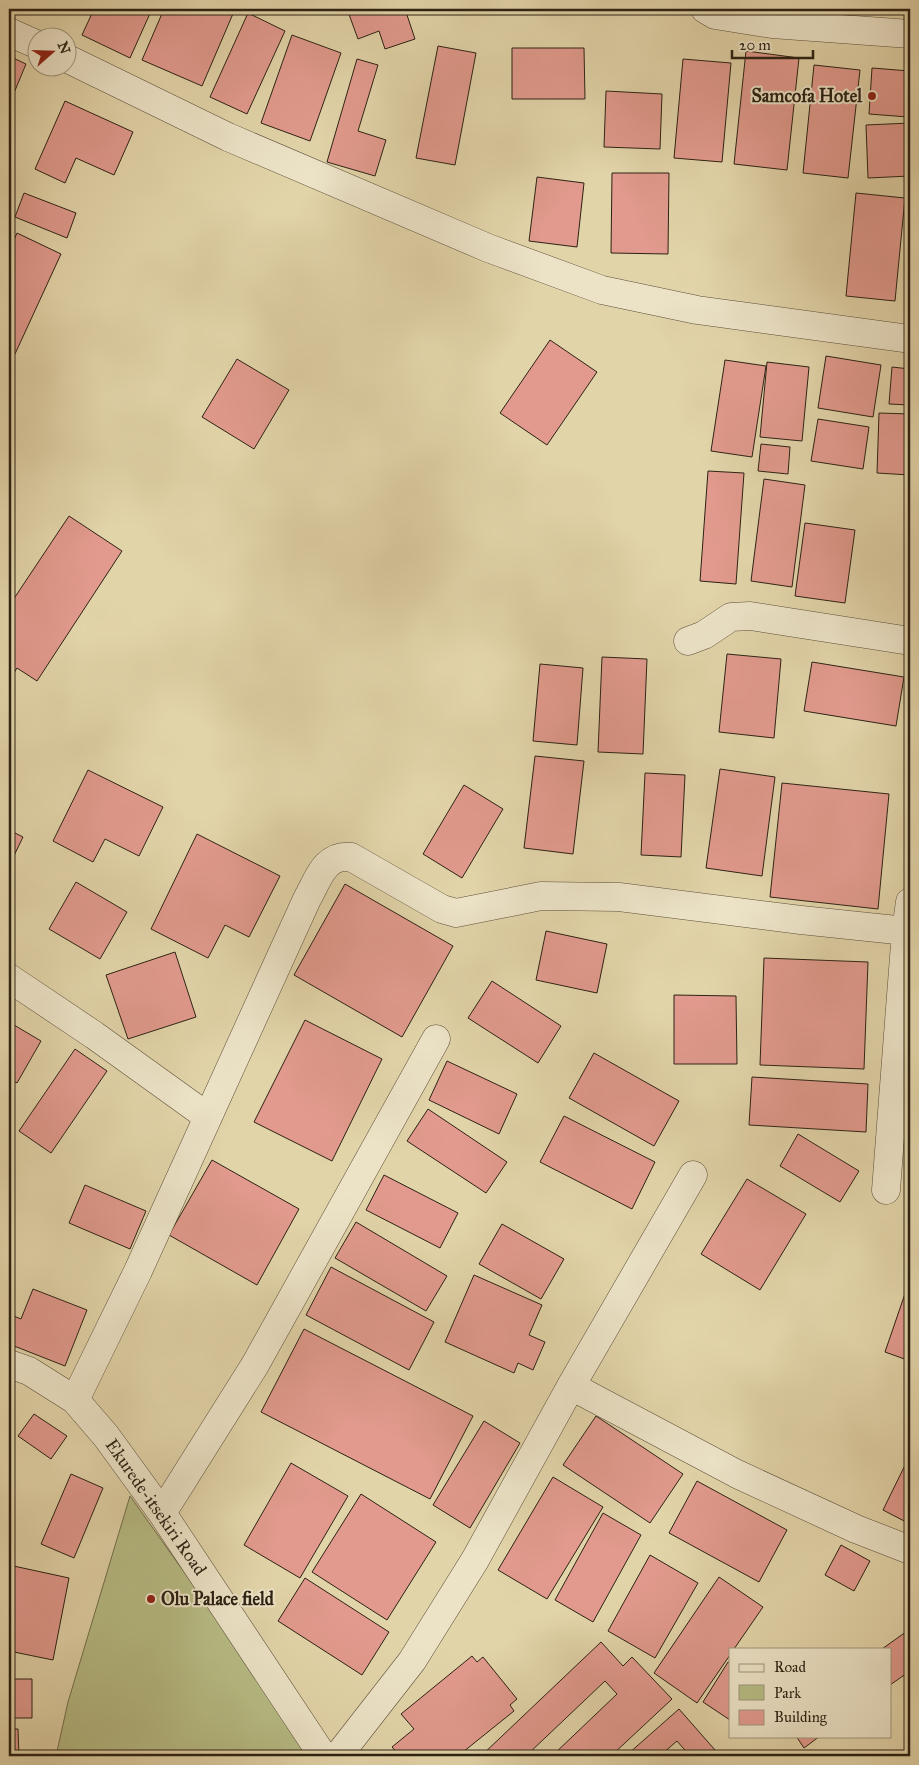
<svg xmlns="http://www.w3.org/2000/svg" width="919" height="1765" viewBox="0 0 919 1765" font-family="'IM FELL Great Primer',serif">
  <rect width="100%" height="100%" fill="#e2d4a9"/>
  <filter id="stains"><feTurbulence type="fractalNoise" baseFrequency=".004" numOctaves="4"/><feColorMatrix values="0 0 0 0 .2 0 0 0 0 .09 0 0 0 0 .02 0 0 0 .5 -.17"/></filter>
  <radialGradient id="worn" r=".72"><stop offset=".6" stop-color="#630" stop-opacity="0"/><stop offset="1" stop-color="#630" stop-opacity=".3"/></radialGradient>
  <path fill="#b7bc85" stroke="#726f4c" d="M130,1496L315,1756H56L68,1702Z"/>
  <path fill="#e19a8d" stroke="#2c2214" d="M94,9H152L130,58L82,35Z
    M164,9H235L202,86L142,60Z
    M347,9H405L415,39L385,49L379,31L358,39Z
    M248,13L285,31L247,114L210,97Z
    M292,35L341,53L310,141L261,123Z
    M438,46L476,53L455,165L416,158Z
    M512,48H584L585,99H512Z
    M746,51L799,58L787,170L734,164Z
    M9,56L26,64L9,105Z
    M357,59L378,65L358,131L386,140L375,176L327,162Z
    M683,59L731,63L722,162L674,158Z
    M814,65L860,70L848,178L803,173Z
    M872,68L910,71L908,117L869,114Z
    M606,91L662,94L660,149L604,147Z
    M65,101L133,132L114,175L76,158L65,183L35,169Z
    M910,123V176L868,178L866,125Z
    M612,173H669L668,254L611,253Z
    M537,177L584,183L577,247L529,241Z
    M24,193L76,213L67,238L15,217Z
    M856,193L905,198L895,301L846,296Z
    M17,233L61,254L15,354L9,351V251Z
    M550,340L597,372L547,445L500,413Z
    M826,356L881,365L873,417L818,408Z
    M237,359L289,390L254,449L202,417Z
    M725,360L766,366L752,457L711,451Z
    M767,362L809,367L802,441L760,437Z
    M892,367L910,369L909,405L889,404Z
    M879,413L910,414V475L877,473Z
    M818,419L869,427L863,469L811,461Z
    M761,444L790,447L788,474L758,471Z
    M708,471L744,473L736,584L700,581Z
    M764,479L805,485L792,587L751,581Z
    M69,516L122,551L37,681L17,668L9,681V606Z
    M805,523L855,530L845,603L795,596Z
    M727,654L781,659L774,738L719,732Z
    M602,657L647,659L643,754L598,752Z
    M812,662L904,677L896,726L804,711Z
    M540,664L583,668L577,745L533,741Z
    M535,756L584,761L573,854L524,848Z
    M720,769L775,777L762,876L706,868Z
    M88,770L163,807L139,856L105,839L93,862L53,841Z
    M645,773L685,775L681,857L641,855Z
    M782,783L889,794L878,909L770,897Z
    M464,785L503,809L462,878L423,854Z
    M9,830L23,837L9,866Z
    M197,834L280,876L249,937L225,925L208,958L151,929Z
    M76,882L127,912L100,959L49,929Z
    M345,884L453,946L402,1037L294,975Z
    M546,931L607,944L597,993L536,980Z
    M175,952L196,1017L128,1039L106,975Z
    M764,958L868,962L864,1069L760,1065Z
    M492,981L561,1026L538,1063L468,1018Z
    M674,995L736,996L737,1064H674Z
    M305,1020L382,1059L332,1161L254,1122Z
    M9,1022L41,1041L17,1083L9,1078Z
    M75,1049L107,1071L51,1153L19,1131Z
    M594,1053L679,1101L654,1146L569,1098Z
    M447,1061L517,1094L499,1134L429,1100Z
    M752,1077L868,1084L866,1132L749,1125Z
    M428,1109L507,1162L486,1193L407,1141Z
    M564,1116L655,1162L632,1209L540,1162Z
    M798,1134L859,1171L840,1202L780,1166Z
    M212,1160L299,1209L257,1285L169,1235Z
    M384,1175L458,1213L440,1248L366,1210Z
    M747,1179L806,1214L760,1290L701,1254Z
    M85,1185L146,1211L130,1249L69,1223Z
    M356,1222L447,1276L426,1311L335,1258Z
    M502,1224L564,1259L541,1299L479,1264Z
    M331,1267L434,1322L409,1370L306,1315Z
    M474,1275L542,1305L529,1335L545,1342L533,1370L518,1363L514,1373L445,1342Z
    M909,1282L910,1283V1361L885,1352Z
    M33,1289L87,1310L65,1366L9,1344V1314L21,1319Z
    M304,1329L473,1416L430,1499L261,1412Z
    M34,1414L67,1436L51,1459L18,1436Z
    M596,1416L683,1474L650,1523L563,1465Z
    M484,1421L520,1443L470,1528L433,1505Z
    M910,1455V1524L883,1510Z
    M291,1463L348,1496L300,1578L244,1545Z
    M71,1474L103,1488L74,1558L41,1544Z
    M553,1477L603,1507L547,1599L498,1570Z
    M697,1481L787,1530L759,1582L669,1533Z
    M361,1494L436,1542L387,1620L312,1572Z
    M603,1513L641,1535L593,1622L555,1600Z
    M841,1545L870,1561L854,1591L825,1575Z
    M650,1555L698,1583L655,1658L608,1631Z
    M9,1565L69,1578L53,1660L9,1651Z
    M719,1577L763,1607L734,1649H730V1655L697,1703L654,1673Z
    M305,1578L389,1632L362,1675L278,1621Z
    M910,1629V1671L890,1685V1649H882Z
    M601,1642L623,1666L632,1657L672,1699L611,1756H552L617,1694L605,1681L526,1756H481Z
    M472,1656L477,1662L483,1657L517,1699L510,1705L514,1711L458,1756H400L392,1747L414,1729L401,1714Z
    M728,1662L730,1663V1720L703,1702Z
    M9,1679H32V1718H9Z
    M679,1709L715,1750L708,1756H690L677,1741L662,1754L665,1756H630L628,1754Z
    M9,1729H18L19,1756H9Z
    M796,1736H820L804,1748Z"/>
  <g fill="none" stroke-linecap="round" stroke-linejoin="round">
    <defs>
      <path id="street" d="M705,9L715,15L772,24L910,34
        M9,32L38,45
        M68,59L228,137L488,248L602,290L697,310L910,339
        M688,641L704,635L731,617L750,616L910,641
        M9,978L94,1035L208,1117
        M886,1190L906,931L910,902
        M9,1364L29,1371L75,1400L106,1436L162,1513L323,1756
        M571,1386L737,1474L856,1529L910,1550
        M75,1400L138,1271L307,899C318,880 324,854 351,857L442,909L456,913L541,896L619,897L801,920L906,931
        M162,1513L255,1365L436,1039
        M338,1756L412,1661L475,1560L571,1386L693,1175"/>
    </defs>
    <use href="#street" stroke="#5a4e39" stroke-width="29"/>
    <use href="#street" stroke="#ece3c7" stroke-width="28"/>
  </g>
  <g fill="#8f2418" stroke="#ece3c7" stroke-width="2">
    <circle cx="872" cy="96" r="5"/>
    <circle cx="151" cy="1599" r="5"/>
  </g>
  <g text-anchor="middle" dominant-baseline="central" stroke-width="4" stroke-linejoin="round" paint-order="stroke">
    <g font-size="18" font-weight="bold" fill="#2c2214" stroke="#ece3c7" text-anchor="end">
      <text x="862" y="96">Samcofa Hotel</text>
      <text x="161" y="1599" text-anchor="start">Olu Palace field</text>
    </g>
    <g font-size="18" fill="#2c2214" stroke="#ece3c7">
      <text transform="translate(156 1507) rotate(55)">Ekurede-itsekiri Road</text>
    </g>
  </g>
  <rect width="919" height="1765" fill="none" stroke="#e2d4a9" stroke-width="30"/>
  <rect x="10" y="10" width="899" height="1745" fill="none" stroke="#2c2214" stroke-width="2.5"/>
  <rect x="15" y="15" width="889" height="1735" fill="none" stroke="#2c2214"/>
  <rect x="729" y="1648" width="162" height="90" fill="#ece3c7" stroke="#9f967f"/>
  <rect x="739" y="1664" width="25" height="8" fill="#ece3c7" stroke="#9f967f"/>
  <text x="774" y="1672" font-size="15" fill="#2c2214">Road</text>
  <rect x="739" y="1685" width="25" height="15" fill="#b7bc85" stroke="#9f967f"/>
  <text x="774" y="1698" font-size="15" fill="#2c2214">Park</text>
  <rect x="739" y="1710" width="25" height="15" fill="#e19a8d" stroke="#9f967f"/>
  <text x="774" y="1722" font-size="15" fill="#2c2214">Building</text>
  <g transform="translate(52 52) rotate(70)"><circle r="24" fill="#ece3c7" stroke="#9f967f"/>
  <path d="M0-4L9 19L0 12L-9 19Z" fill="#8f2418"/>
  <text y="-8" font-size="14" font-weight="bold" text-anchor="middle" fill="#2c2214">N</text>
  </g>
  <path d="M732 50v8h81v-8" fill="none" stroke="#2c2214" stroke-width="2.5"/>
  <text x="739" y="50" font-size="15" fill="#2c2214" stroke="#ece3c7" stroke-width="4" paint-order="stroke">20 m</text>
  <rect width="100%" height="100%" filter="url(#stains)"/>
  <rect width="100%" height="100%" fill="url(#worn)"/>
</svg>
